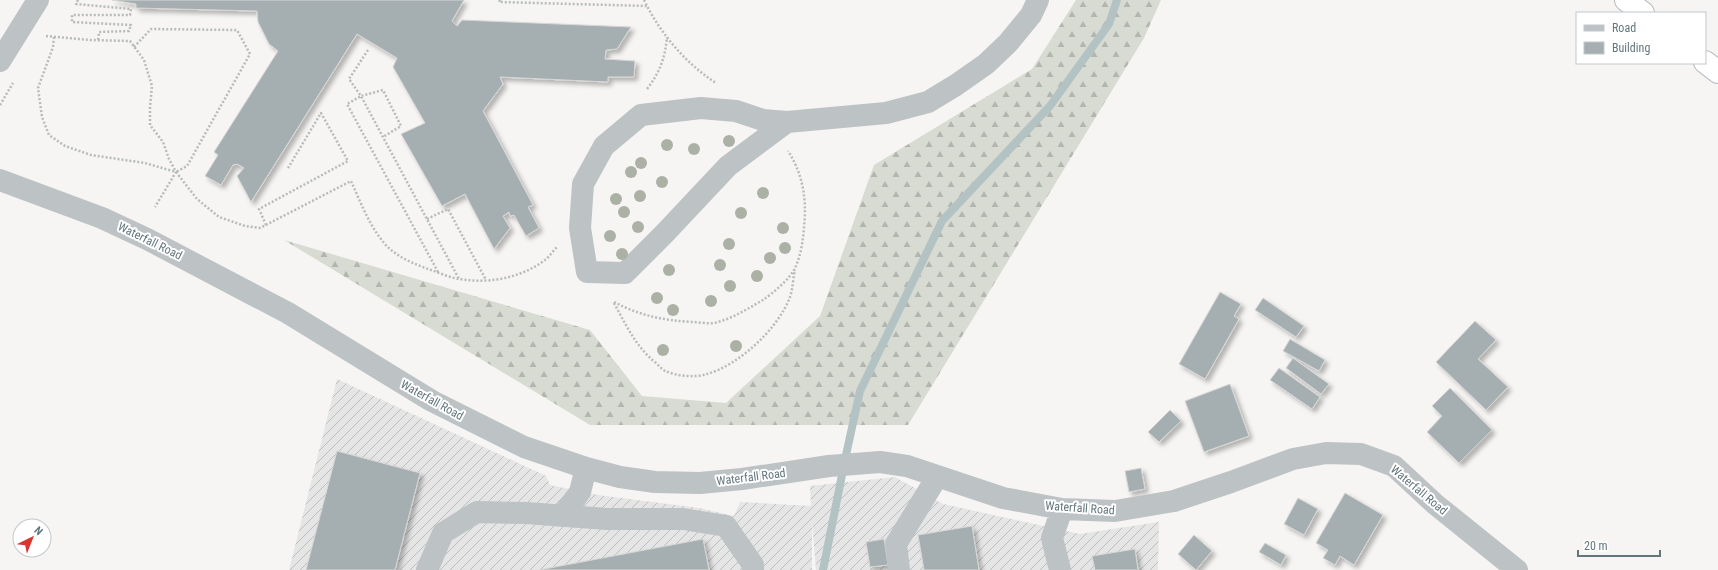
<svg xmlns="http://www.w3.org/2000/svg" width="1718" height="570" viewBox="0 0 1718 570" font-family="'Roboto Condensed',sans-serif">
  <defs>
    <pattern id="industrial-furrows" width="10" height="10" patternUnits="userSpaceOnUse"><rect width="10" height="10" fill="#e4e5e4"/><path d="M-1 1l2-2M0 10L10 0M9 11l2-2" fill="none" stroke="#bcbebe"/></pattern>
    <pattern id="forest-firs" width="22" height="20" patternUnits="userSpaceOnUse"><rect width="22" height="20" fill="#d7dbd2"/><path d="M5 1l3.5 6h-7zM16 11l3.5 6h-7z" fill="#b2b6af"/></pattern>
    <filter id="shadow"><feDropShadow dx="3.5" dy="3.5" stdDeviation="2" flood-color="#0004"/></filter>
  </defs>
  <rect width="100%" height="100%" fill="#f6f5f3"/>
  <path fill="url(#industrial-furrows)" d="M337,379L546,476L550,485L598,495L699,508L734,516L740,502L811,506L810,486L895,477L943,504L1080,534L1159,522L1158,570H816L812,521V570H289Z"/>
  <path fill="url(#forest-firs)" d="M1076,0H1161L1144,38L908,425H590L284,240L590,330L642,396L726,403L820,316L874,165L1032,69Z"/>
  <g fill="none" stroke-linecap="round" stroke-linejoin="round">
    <path stroke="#b3c3c4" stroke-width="8" d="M823,570L846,455L860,391L942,221L1050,106L1109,24L1117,0"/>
  </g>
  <path fill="#a5afb2" stroke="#d7d7d5" filter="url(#shadow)" d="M112,0H464L452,21L457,26L462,20L631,27L617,49L606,50L605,59L635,61L634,77H608V82L500,77L503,84L483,111L533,205L528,207L539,228L526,236L514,215L510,216L509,212L503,216L510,228L494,249L465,194L442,206L401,134L425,123L393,67L397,58L357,34L251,202L237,176L244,168L237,164L233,165L221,185L205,176L218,155L214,152L278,51L269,44L258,22L257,11L136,8V4Z
    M1220,292L1241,304L1234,316L1239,319L1205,379L1179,364Z
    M1263,298L1304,326L1296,337L1255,310Z
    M1475,321L1496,340L1478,359L1508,387L1486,410L1436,362Z
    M1290,339L1325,360L1319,371L1283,351Z
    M1293,358L1329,384L1321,394L1286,368Z
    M1279,368L1320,397L1312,409L1270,380Z
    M1230,384L1249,436L1204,452L1185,401Z
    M1450,388L1492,430L1459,463L1427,432L1442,416L1432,406Z
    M1170,410L1181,421L1159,442L1148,432Z
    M337,451L420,473L395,570H306Z
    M1141,468L1145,489L1129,492L1125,471Z
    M1345,493L1383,515L1354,565L1340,556L1335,565L1323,558L1328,550L1316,543Z
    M1298,498L1318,509L1304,535L1284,524Z
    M972,526L979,570H924L918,535Z
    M1194,535L1212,551L1196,570L1178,554Z
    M703,539L709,570H539Z
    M884,539L888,565L870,567L866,542Z
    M1265,543L1286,555L1281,565L1259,552Z
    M1135,549L1138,570H1095L1092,556Z"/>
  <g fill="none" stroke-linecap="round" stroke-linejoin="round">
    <defs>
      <path id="highway" d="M1626,0L1643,13
        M1705,62L1718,72"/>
    </defs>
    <use href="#highway" stroke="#b2b7b9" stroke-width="24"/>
    <path stroke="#b7bbbc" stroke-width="2.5" stroke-dasharray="2 2" stroke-linecap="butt" d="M78,0L76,4L131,9L130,15H72V22L131,25L129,31L99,32L98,41
      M500,0L499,2L647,6
      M644,0C660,33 685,63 716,83
      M46,36L90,40L130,41L144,60L152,86L150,107V125L163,142L169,159L176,172L155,207
      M54,37L53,47L38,88L42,117L49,135L65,146L91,155L145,163L176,172L197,199L219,217L245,226L260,228L351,181C360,201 369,225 384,243C396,257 414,264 431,270C440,273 450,278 460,279C489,284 521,278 545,260C549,257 553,251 557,247
      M134,47L151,29L237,30L250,54L187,166L176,172
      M368,50L349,79L361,96L383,90L401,126L383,137
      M647,89C660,72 665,58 667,37
      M0,105L13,83
      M427,219L448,209L486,280
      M266,225L259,209L348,161L321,113L288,168
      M438,272L347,104L361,96L459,279
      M614,302C641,316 662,320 692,322C699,322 707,324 714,323C732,319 747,309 763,300C773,293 790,279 795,268C801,255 803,241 804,227C807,200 803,174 788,151
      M614,303C626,325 636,347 656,363C659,366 662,369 665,371C677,376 694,378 707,374C739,365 778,329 790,297C793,288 793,278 795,270"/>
    <path stroke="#bdc2c4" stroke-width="22" d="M0,61L38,0
      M787,122L728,166L665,233L625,273L587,272L580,228L583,184L604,146L641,115L701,108L736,111L763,120L787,122L886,113L928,102L956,85L986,64L1008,43L1031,15L1038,0
      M0,180L102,218L147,239L288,313L432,401L524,447L586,468L620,477L655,482L700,483L742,479L829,466L880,462L907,466L1003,498L1062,509L1115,511L1174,501L1231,482L1293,459L1326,453L1361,454L1394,466L1435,504L1517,570
      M562,516L580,492L586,468
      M427,570L443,533L477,512L526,513L607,519H683L726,526L753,565V570
      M899,570L896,544L937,477
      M1060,570L1052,538L1062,509"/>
    <use href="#highway" stroke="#fff" stroke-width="22"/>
  </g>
  <g fill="#abb1a5">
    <circle cx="729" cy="141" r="6"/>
    <circle cx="667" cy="145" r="6"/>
    <circle cx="694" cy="149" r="6"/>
    <circle cx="641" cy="163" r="6"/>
    <circle cx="631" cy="172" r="6"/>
    <circle cx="662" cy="182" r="6"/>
    <circle cx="763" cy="193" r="6"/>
    <circle cx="640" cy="196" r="6"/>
    <circle cx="616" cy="199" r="6"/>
    <circle cx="624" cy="212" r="6"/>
    <circle cx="741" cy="213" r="6"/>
    <circle cx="638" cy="227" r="6"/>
    <circle cx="783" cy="228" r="6"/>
    <circle cx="610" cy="236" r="6"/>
    <circle cx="729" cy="244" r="6"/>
    <circle cx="785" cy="248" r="6"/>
    <circle cx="622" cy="254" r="6"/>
    <circle cx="770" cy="258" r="6"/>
    <circle cx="720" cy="265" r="6"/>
    <circle cx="669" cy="270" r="6"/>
    <circle cx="757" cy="276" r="6"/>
    <circle cx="730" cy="286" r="6"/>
    <circle cx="657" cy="298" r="6"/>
    <circle cx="711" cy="301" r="6"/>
    <circle cx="673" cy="310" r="6"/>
    <circle cx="736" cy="346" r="6"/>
    <circle cx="663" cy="350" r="6"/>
  </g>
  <g text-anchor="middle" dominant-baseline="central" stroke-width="4" stroke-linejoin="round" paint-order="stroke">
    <g font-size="12" fill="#63767c" stroke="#fff">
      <text transform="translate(150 241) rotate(26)">Waterfall Road</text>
      <text transform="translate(432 400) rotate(29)">Waterfall Road</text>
      <text transform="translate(751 477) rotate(-7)">Waterfall Road</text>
      <text transform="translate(1419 490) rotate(40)">Waterfall Road</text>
      <text transform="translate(1080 508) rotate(4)">Waterfall Road</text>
    </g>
  </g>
  <rect x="1576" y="12" width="130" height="52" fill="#ffffff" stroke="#c1c8cb"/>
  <rect x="1584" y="25" width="20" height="6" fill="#bdc2c4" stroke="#c1c8cb"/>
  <text x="1612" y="32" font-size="12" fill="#63767c">Road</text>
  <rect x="1584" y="42" width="20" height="12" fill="#a5afb2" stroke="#c1c8cb"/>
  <text x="1612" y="52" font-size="12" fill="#63767c">Building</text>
  <g transform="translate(32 538) rotate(43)"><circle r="19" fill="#ffffff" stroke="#c1c8cb"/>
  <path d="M0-3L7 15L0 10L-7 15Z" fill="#d93630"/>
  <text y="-6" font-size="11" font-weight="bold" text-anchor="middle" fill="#63767c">N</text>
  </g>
  <path d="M1578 550v6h82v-6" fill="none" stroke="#63767c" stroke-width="2"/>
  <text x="1584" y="550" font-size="12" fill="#63767c" stroke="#ffffff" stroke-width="3" paint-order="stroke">20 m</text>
</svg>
